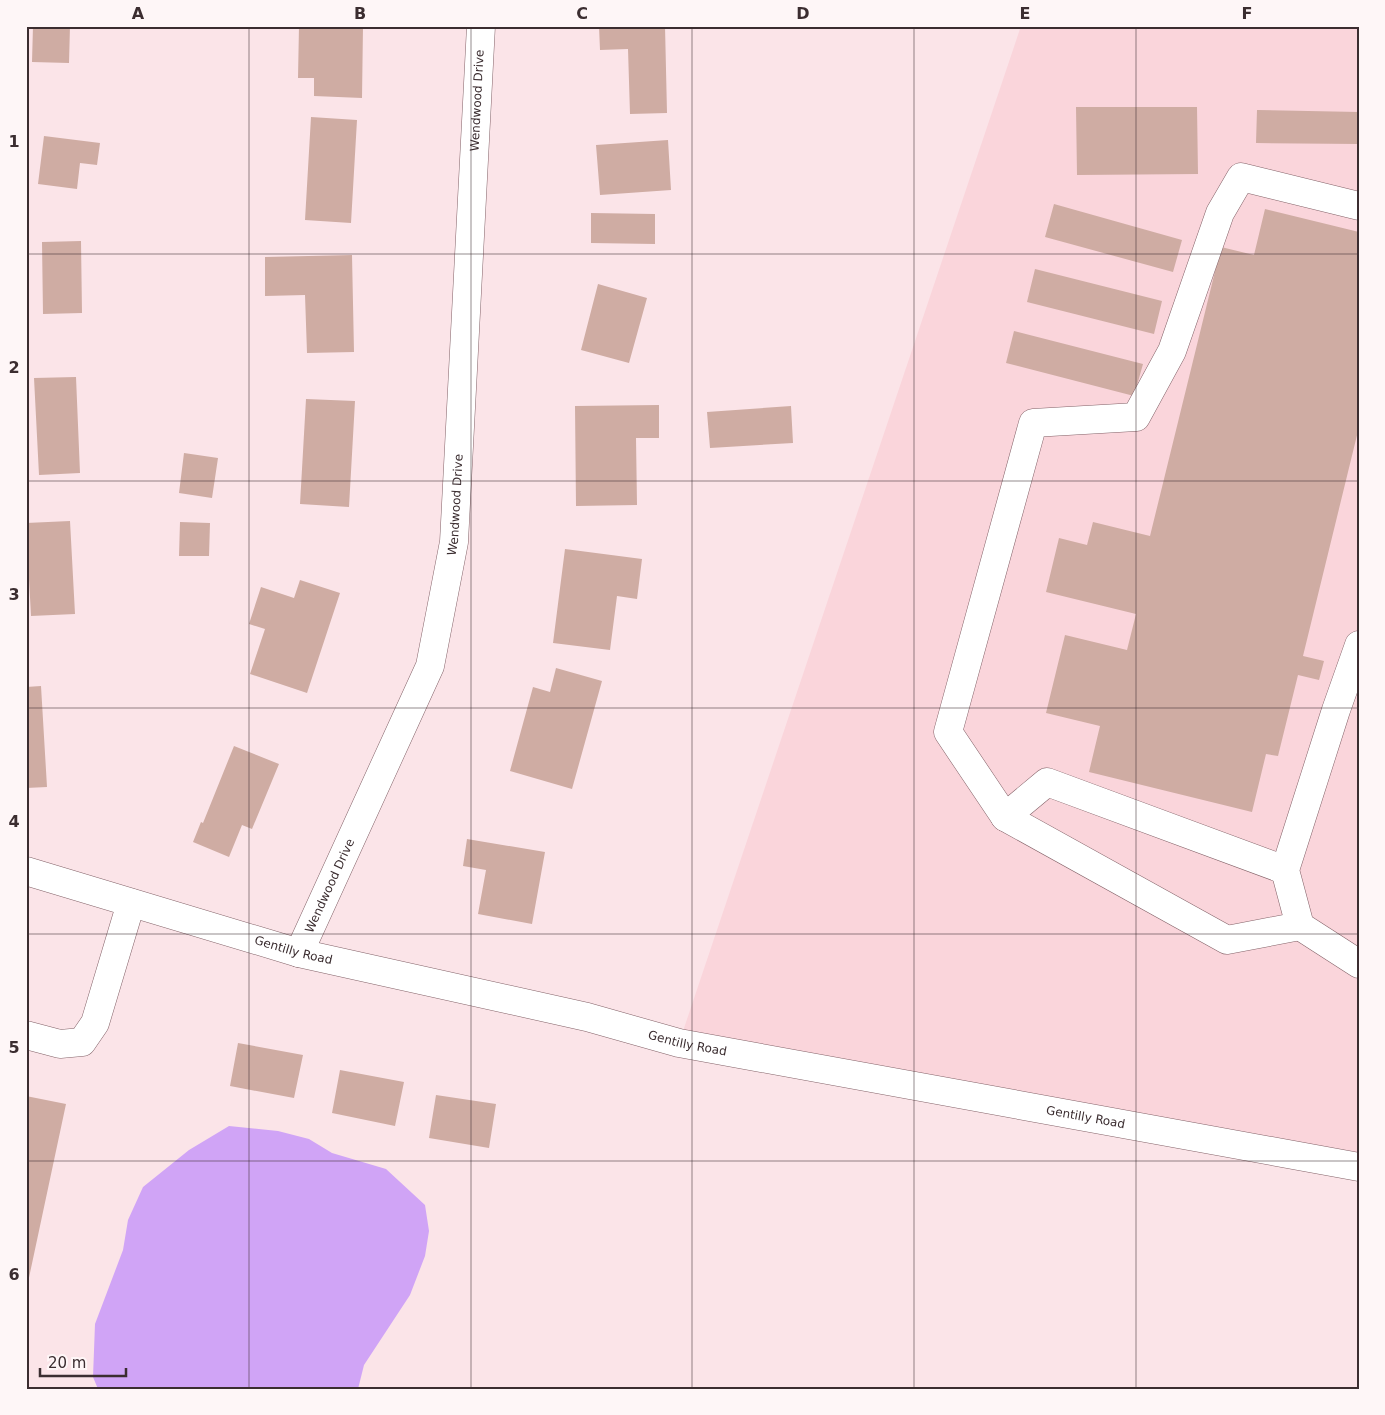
<svg xmlns="http://www.w3.org/2000/svg" width="1385" height="1415" viewBox="0 0 1385 1415" font-family="'DejaVu Sans',sans-serif">
  <rect width="100%" height="100%" fill="#fbe4e8"/>
  <path fill="#fad5db" d="M1021,26H1359V1168L679,1043Z"/>
  <path fill="#d0a4f6" d="M229,1126L278,1131L309,1139L332,1153L386,1169L425,1205L429,1231L425,1256L410,1295L364,1365L358,1389H98L93,1377L95,1324L123,1250L128,1220L143,1187L189,1150Z"/>
  <path fill="#cfaca3" d="M33,26H70L69,63L32,62Z
    M299,26H363L362,98L314,96V78H298Z
    M599,26H665L667,113L630,114L628,49L600,50Z
    M1076,107H1197L1198,174L1077,175Z
    M1257,110L1359,112V144L1256,143Z
    M311,117L357,120L351,223L305,220Z
    M44,136L100,143L97,165L80,163L77,189L38,184Z
    M668,140L671,190L600,195L596,145Z
    M1054,204L1182,240L1173,272L1045,237Z
    M1265,209L1359,232V427L1303,656L1324,661L1319,680L1298,675L1278,756L1266,754L1252,812L1089,772L1100,726L1046,713L1065,635L1127,650L1136,614L1046,592L1059,538L1087,545L1093,522L1150,536L1221,247L1254,255Z
    M591,213L655,214V244L591,243Z
    M81,241L82,313L43,314L42,242Z
    M352,255L354,352L307,353L305,295L265,296V257Z
    M1035,269L1162,301L1154,334L1027,302Z
    M598,284L647,298L629,363L581,350Z
    M1014,331L1143,364L1134,396L1006,363Z
    M76,377L80,473L39,475L34,378Z
    M306,399L355,401L349,507L300,504Z
    M659,405V438H636L637,505L576,506L575,406Z
    M791,406L793,443L710,448L707,412Z
    M184,453L218,458L212,498L179,493Z
    M70,521L75,614L31,616L26,523Z
    M180,522L210,523L209,556H179Z
    M565,549L642,559L637,599L617,596L610,650L553,643Z
    M300,580L340,593L307,693L250,674L265,629L249,624L261,587L294,598Z
    M556,668L602,681L572,789L510,771L533,687L550,692Z
    M41,686L47,787L26,788V687Z
    M234,746L279,764L252,829L242,825L229,857L193,842L201,822L203,823Z
    M467,839L545,852L532,924L478,914L486,870L463,866Z
    M238,1043L303,1055L294,1098L230,1086Z
    M340,1070L404,1082L395,1126L332,1113Z
    M436,1095L496,1104L489,1148L429,1138Z
    M26,1096L66,1104L27,1287H26Z"/>
  <g fill="none" stroke-linecap="round" stroke-linejoin="round">
    <defs>
      <g id="minor">
        <path d="M1359,645L1336,710L1285,870L1300,926L1359,964"/>
        <path d="M1005,817L1047,782L1285,870"/>
        <path id="s1" d="M26,871L299,953L587,1017L679,1043L1359,1167"/>
        <path d="M1300,926L1227,940L1005,817L948,732L1033,423L1136,417L1172,351L1220,213L1241,177L1359,206"/>
        <path id="s2" d="M299,953L430,666L454,542L481,26"/>
        <path d="M26,1035L60,1044L82,1042L95,1023L131,903"/>
      </g>
    </defs>
    <use href="#minor" stroke="#836268" stroke-width="29"/>
    <use href="#minor" stroke="#fff" stroke-width="28"/>
  </g>
  <path fill="none" stroke="#3b2d30" stroke-width="1" stroke-opacity="0.55" d="M249,26V1389M471,26V1389M692,26V1389M914,26V1389M1136,26V1389M26,254H1359M26,481H1359M26,708H1359M26,934H1359M26,1161H1359"/>
  <g text-anchor="middle" dominant-baseline="central" stroke-width="4.5" stroke-linejoin="round" paint-order="stroke">
    <g font-size="12" fill="#3b2d30" stroke="#fef6f7">
      <text stroke="none"><textPath href="#s2" startOffset="884">Wendwood Drive</textPath></text>
      <text stroke="none"><textPath href="#s2" startOffset="479">Wendwood Drive</textPath></text>
      <text stroke="none"><textPath href="#s2" startOffset="74">Wendwood Drive</textPath></text>
      <text stroke="none"><textPath href="#s1" startOffset="279">Gentilly Road</textPath></text>
      <text stroke="none"><textPath href="#s1" startOffset="684">Gentilly Road</textPath></text>
      <text stroke="none"><textPath href="#s1" startOffset="1089">Gentilly Road</textPath></text>
    </g>
  </g>
  <rect width="1385" height="1415" fill="none" stroke="#fef6f7" stroke-width="55"/>
  <path d="M40 1368v8h86v-8" fill="none" stroke="#3b2d30" stroke-width="2.5"/>
  <text x="48" y="1368" font-size="15" fill="#3b2d30" stroke="#fef6f7" stroke-width="4" paint-order="stroke">20 m</text>
  <rect x="28" y="28" width="1330" height="1360" fill="none" stroke="#3b2d30" stroke-width="2"/>
  <g font-size="16" text-anchor="middle" font-weight="bold" fill="#3b2d30">
    <text x="138" y="19">A</text>
    <text x="360" y="19">B</text>
    <text x="582" y="19">C</text>
    <text x="803" y="19">D</text>
    <text x="1025" y="19">E</text>
    <text x="1247" y="19">F</text>
    <text x="14" y="147">1</text>
    <text x="14" y="373">2</text>
    <text x="14" y="600">3</text>
    <text x="14" y="827">4</text>
    <text x="14" y="1053">5</text>
    <text x="14" y="1280">6</text>
  </g>
</svg>
